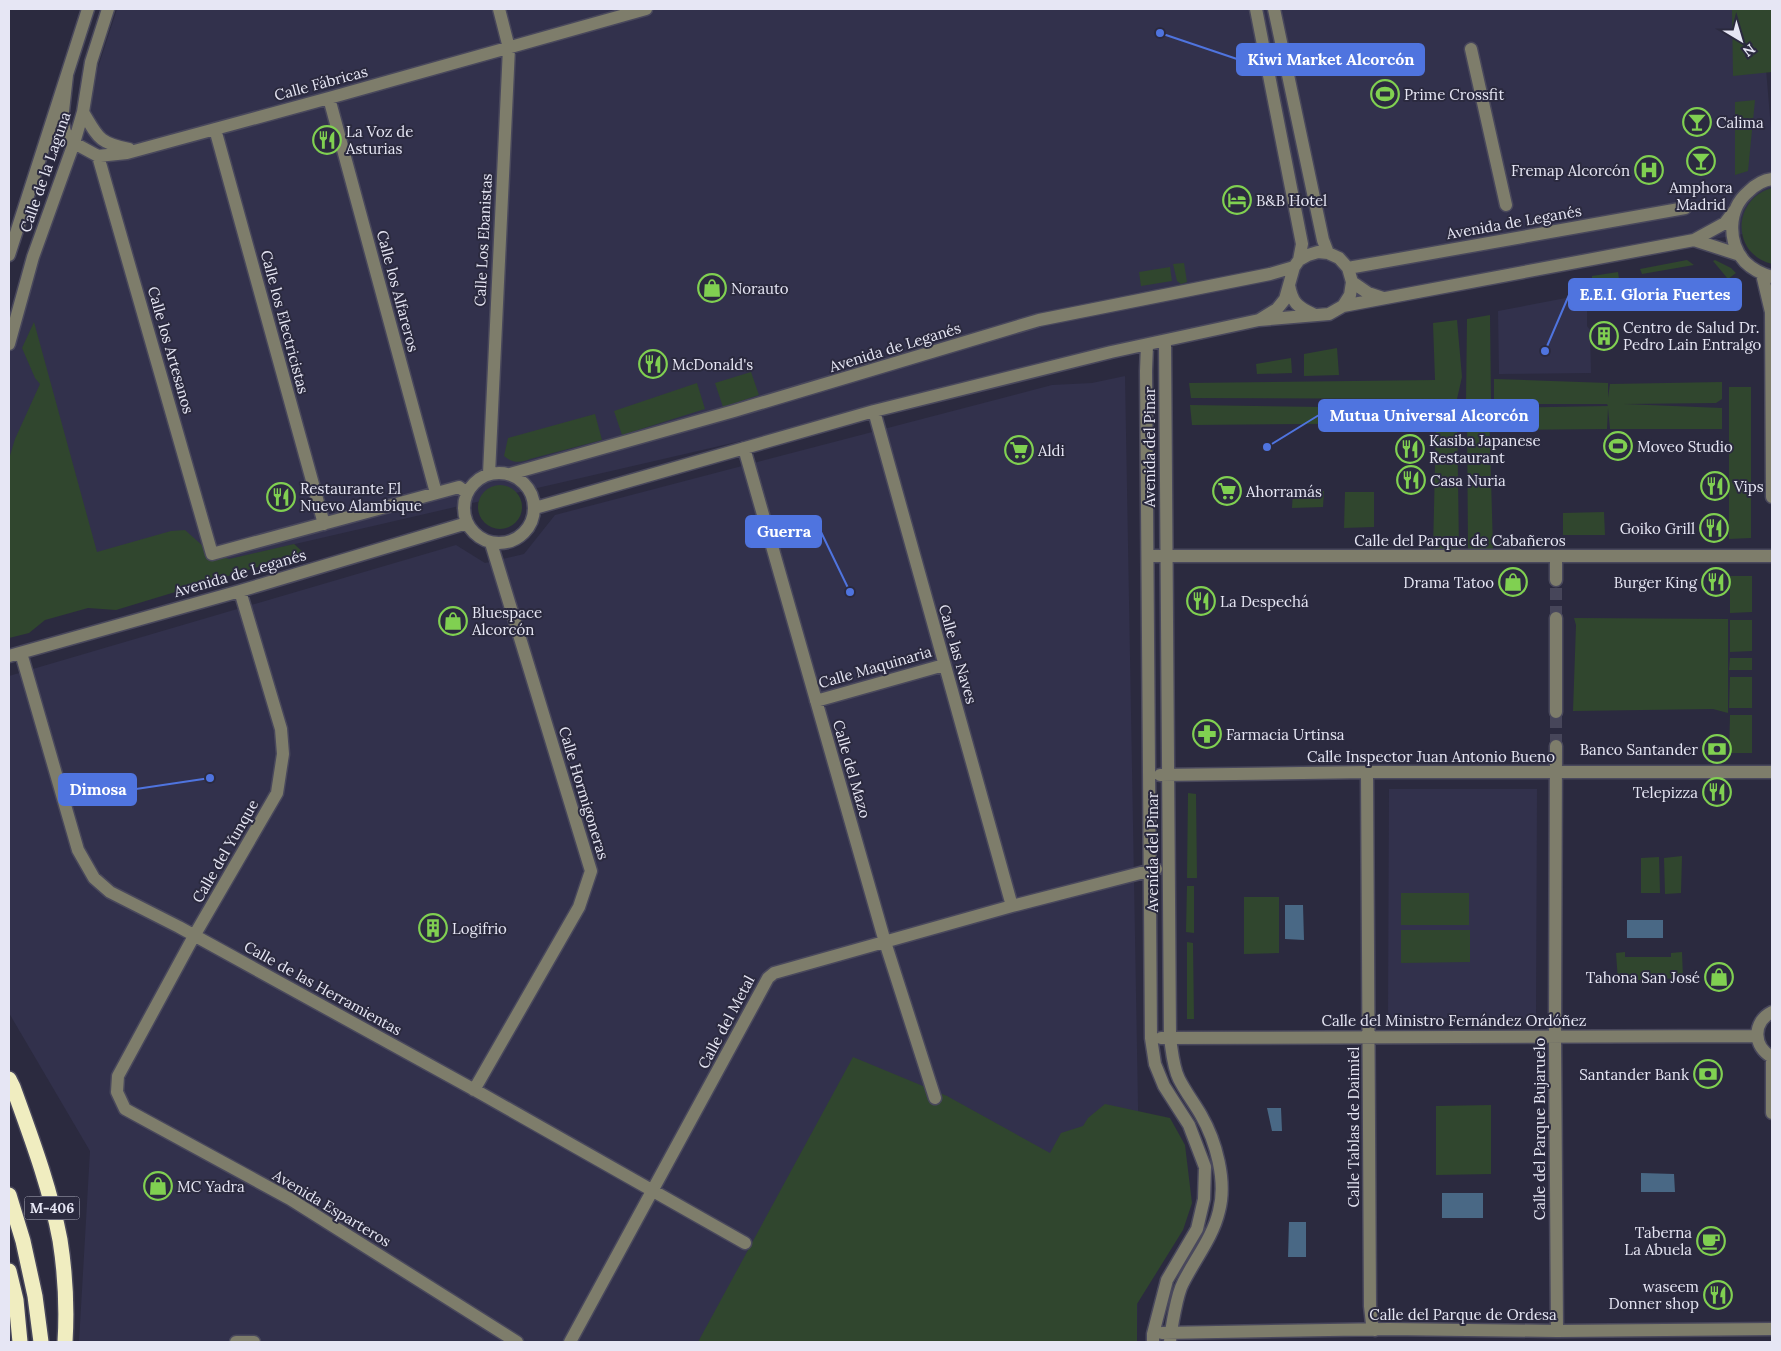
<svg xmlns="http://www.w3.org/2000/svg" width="1781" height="1351" viewBox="0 0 1781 1351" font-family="Lora,serif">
  <rect width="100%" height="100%" fill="#2b2a3f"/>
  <path fill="#32314c" d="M117,9H1761L1772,141V229L1326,306L9,610V356L19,310Z
    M1587,294V326L1590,330L1591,373L1499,374L1498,311Z
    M1125,376L1139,1161L1137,1342H79L90,1151L9,1013V676L456,545L485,563L524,554L555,515L1052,385L1092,383Z
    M1389,789H1537L1536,1018H1388Z"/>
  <path fill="#30462e" d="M1732,9H1772V72L1733,76Z
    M1755,100L1748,171L1735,175V102Z
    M1772,188V264C1731,254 1732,199 1772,188Z
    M1687,260L1694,265L1642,274L1640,269Z
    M1715,260L1731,268L1736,273L1728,279L1713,261Z
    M1184,263L1187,282L1181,284L1177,281L1173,264Z
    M1170,267L1172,281L1141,286L1139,272Z
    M1618,272L1619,279L1592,284V276Z
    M1490,315L1491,400H1466L1467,319Z
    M1457,320L1462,377L1457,399L1191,398L1189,383L1435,380L1433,323Z
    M34,322L97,552L171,531L185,530L212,554L229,559L294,544L304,553L116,610L88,608L45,620L29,633L9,638V459L15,439L40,384L35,378L22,348Z
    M1337,348L1339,375L1304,376V354Z
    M1291,358L1292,373L1257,374L1256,364Z
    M751,372L759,395L723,407L715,383Z
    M1494,379L1608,383V398L1610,384L1722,382V399L1716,403L1624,404L1722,408V429H1610L1608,408L1607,429L1495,430V408L1608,406L1607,404H1494Z
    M697,383L705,409L622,435L614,411Z
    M1729,387H1751V538L1729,539Z
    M1190,405L1457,409L1459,551H1433L1436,423L1192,425Z
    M1467,409H1489L1493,549L1468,550Z
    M595,414L602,440L530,459C521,463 512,463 504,456L508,438Z
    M478 507a22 22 0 1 1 44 0a22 22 0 1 1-44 0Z
    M1293,490L1324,491L1323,507L1292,508Z
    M1345,492H1374V527L1344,528Z
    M1604,512L1605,535H1563V513Z
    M1730,576H1752V612L1730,613Z
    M1574,618L1728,619V713L1713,709L1573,711L1576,625Z
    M1730,620H1752V651L1730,652Z
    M1730,658H1752V670H1729Z
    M1730,677H1752V708H1729Z
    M1730,715H1752V753H1729Z
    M1188,793L1196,794L1197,878H1187Z
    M1682,856L1681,893L1665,894L1664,858Z
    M1659,857L1660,893H1641V858Z
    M1187,886H1194V933L1186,932Z
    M1401,893H1469V925H1401Z
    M1244,897H1279V953L1244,954Z
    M1401,930H1470V962L1401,963Z
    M1187,942L1193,943L1194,1019H1187Z
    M1625,952V957H1671V953L1682,952L1683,978L1618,981L1616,953Z
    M853,1057L947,1096L1050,1153L1061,1133L1083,1126L1088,1118L1105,1104L1170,1118L1185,1145L1192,1203L1183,1230L1137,1304V1342H698Z
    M1491,1105V1174L1436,1175V1106Z"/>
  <path fill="#496885" d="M1285,905H1303L1304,940L1285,939Z
    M1627,920H1663V938H1627Z
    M1267,1108H1281L1282,1131H1272Z
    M1641,1173L1674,1174L1675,1192H1641Z
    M1442,1193H1483V1218H1442Z
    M1289,1222H1306V1257H1288Z"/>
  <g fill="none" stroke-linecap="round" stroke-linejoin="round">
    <path stroke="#47465a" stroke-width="12" stroke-dasharray="12 6" stroke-linecap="butt" d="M1556,618V580
      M1556,746V712"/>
    <defs>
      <path id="minor" d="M1256,9L1302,244L1299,260
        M1274,9L1323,240L1328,253
        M1471,49L1506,205
        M67,75L62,120L65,132L74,143L98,156L127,153L329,98L646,9
        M329,98L436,493
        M83,112C98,137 98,143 129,149
        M215,129L324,524
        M98,156L212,554L459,487L467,493
        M1772,179C1763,180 1755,185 1748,192C1728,209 1727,242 1745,262C1753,270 1762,274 1772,277
        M1694,240L1740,255
        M9,255L88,9
        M1348,268L1685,208
        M1762,274L1771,312L1772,497
        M1352,282L1368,293L1383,298
        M1289,285C1292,302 1297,307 1313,314
        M1343,306L1694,240L1725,223L1735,210
        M1165,341L1170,1038C1172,1051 1173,1067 1179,1079C1185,1091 1194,1103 1201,1115C1216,1141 1227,1181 1219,1211C1213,1237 1195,1259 1183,1283C1177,1294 1171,1329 1170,1342
        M9,344L33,257L74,143L83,112L91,62L108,9
        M1147,345L1146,371L1151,1038L1155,1064L1164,1086L1189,1125L1205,1167L1204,1199L1197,1229L1167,1280L1153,1334V1342
        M874,411L1012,906
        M744,448L885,942L935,1098
        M464 508a35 35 0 1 1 70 0a35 35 0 1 1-70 0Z
        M489,474L509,48L499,9
        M510,474L734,411L1039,320L1270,274L1294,267
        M535,508L874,411L1111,352L1259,320L1329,314L1343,306L1350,295L1352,282L1348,268L1339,258L1328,253L1318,252L1308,255L1299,260L1294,267L1285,299L1277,309L1259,320
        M1148,556H1772
        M1556,580V556
        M240,591L281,729L283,754L277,793L194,936L118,1076L117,1092L125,1109L290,1199L517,1342
        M21,653L78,850L94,878L110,892L179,927L482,1094L745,1243
        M9,656L240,591L467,523
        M816,701L944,665
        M1556,712V618
        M1556,746L1555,1036L1557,1331
        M1367,772L1370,1306L1372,1324L1375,1330
        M1160,775L1367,772H1772
        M1772,1012C1752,1022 1753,1047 1772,1057
        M1161,1038L1757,1036
        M1772,1057V1113
        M474,1090L579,907L591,871L491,543
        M1162,1333L1388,1329L1557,1331L1772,1329
        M236,1342H254
        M570,1342L768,978L774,973L1012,906L1156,869"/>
      <path id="highway" d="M9,1079L13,1087C31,1137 50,1187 60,1240C65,1272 67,1310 65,1342
        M9,1195L23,1241L35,1296L41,1342
        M9,1271L16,1300L20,1342"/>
    </defs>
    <use href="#minor" stroke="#49485c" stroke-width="15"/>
    <use href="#highway" stroke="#49485c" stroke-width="18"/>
    <use href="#minor" stroke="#7e7d6b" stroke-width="12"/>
    <use href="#highway" stroke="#f0edc0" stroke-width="15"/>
  </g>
  <defs>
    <symbol id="stadium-ring" viewBox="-11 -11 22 22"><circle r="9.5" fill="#2b2a3f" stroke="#80d051" stroke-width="1.5"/><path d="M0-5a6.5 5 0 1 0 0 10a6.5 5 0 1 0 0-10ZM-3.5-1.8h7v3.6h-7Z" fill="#80d051"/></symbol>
    <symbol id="bar-ring" viewBox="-11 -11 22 22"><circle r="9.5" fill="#2b2a3f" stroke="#80d051" stroke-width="1.5"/><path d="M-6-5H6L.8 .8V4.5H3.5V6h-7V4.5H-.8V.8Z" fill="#80d051"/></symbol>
    <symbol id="restaurant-ring" viewBox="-11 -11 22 22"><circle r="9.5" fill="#2b2a3f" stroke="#80d051" stroke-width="1.5"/><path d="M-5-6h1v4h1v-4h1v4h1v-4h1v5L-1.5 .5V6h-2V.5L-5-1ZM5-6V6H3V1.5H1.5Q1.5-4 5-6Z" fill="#80d051"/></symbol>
    <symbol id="hospital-ring" viewBox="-11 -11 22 22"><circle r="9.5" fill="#2b2a3f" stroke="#80d051" stroke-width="1.5"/><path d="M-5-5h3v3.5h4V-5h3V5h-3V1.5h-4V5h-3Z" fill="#80d051"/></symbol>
    <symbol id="hotel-ring" viewBox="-11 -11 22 22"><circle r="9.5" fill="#2b2a3f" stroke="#80d051" stroke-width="1.5"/><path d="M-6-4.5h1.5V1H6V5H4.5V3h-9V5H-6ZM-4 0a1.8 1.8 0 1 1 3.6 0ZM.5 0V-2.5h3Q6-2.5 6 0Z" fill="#80d051"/></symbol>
    <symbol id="shop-ring" viewBox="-11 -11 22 22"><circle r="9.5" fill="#2b2a3f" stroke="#80d051" stroke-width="1.5"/><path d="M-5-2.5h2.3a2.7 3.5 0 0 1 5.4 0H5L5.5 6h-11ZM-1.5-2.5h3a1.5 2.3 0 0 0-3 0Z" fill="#80d051"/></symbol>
    <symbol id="building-ring" viewBox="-11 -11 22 22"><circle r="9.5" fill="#2b2a3f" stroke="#80d051" stroke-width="1.5"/><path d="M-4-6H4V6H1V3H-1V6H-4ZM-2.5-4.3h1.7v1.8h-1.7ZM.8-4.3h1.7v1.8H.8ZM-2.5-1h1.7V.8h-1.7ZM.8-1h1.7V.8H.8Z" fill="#80d051"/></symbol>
    <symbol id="supermarket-ring" viewBox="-11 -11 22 22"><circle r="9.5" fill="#2b2a3f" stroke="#80d051" stroke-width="1.5"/><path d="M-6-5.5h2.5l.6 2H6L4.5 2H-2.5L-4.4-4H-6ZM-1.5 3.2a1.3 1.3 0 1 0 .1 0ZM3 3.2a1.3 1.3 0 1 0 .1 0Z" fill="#80d051"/></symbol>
    <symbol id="pharmacy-ring" viewBox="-11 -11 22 22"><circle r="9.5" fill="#2b2a3f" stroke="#80d051" stroke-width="1.5"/><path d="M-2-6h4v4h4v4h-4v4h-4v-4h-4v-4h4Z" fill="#80d051"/></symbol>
    <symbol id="bank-ring" viewBox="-11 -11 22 22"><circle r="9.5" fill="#2b2a3f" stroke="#80d051" stroke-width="1.5"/><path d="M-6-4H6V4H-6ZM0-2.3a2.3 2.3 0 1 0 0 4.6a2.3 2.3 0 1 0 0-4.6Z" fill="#80d051"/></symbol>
    <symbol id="cafe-ring" viewBox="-11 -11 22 22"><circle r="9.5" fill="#2b2a3f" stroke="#80d051" stroke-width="1.5"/><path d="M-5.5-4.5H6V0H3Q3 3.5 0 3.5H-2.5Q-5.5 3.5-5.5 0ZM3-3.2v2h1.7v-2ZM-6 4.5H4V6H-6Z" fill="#80d051"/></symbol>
  </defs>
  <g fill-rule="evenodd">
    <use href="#stadium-ring" x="1369" y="78" width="32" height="32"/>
    <use href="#bar-ring" x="1681" y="106" width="32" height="32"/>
    <use href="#restaurant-ring" x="311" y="124" width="32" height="32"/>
    <use href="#bar-ring" x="1685" y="145" width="32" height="32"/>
    <use href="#hospital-ring" x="1633" y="154" width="32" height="32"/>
    <use href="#hotel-ring" x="1221" y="184" width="32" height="32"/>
    <use href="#shop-ring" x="696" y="272" width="32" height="32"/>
    <use href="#building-ring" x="1588" y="320" width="32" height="32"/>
    <use href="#restaurant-ring" x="637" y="348" width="32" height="32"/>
    <use href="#stadium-ring" x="1602" y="430" width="32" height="32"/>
    <use href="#restaurant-ring" x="1394" y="433" width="32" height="32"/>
    <use href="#supermarket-ring" x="1003" y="434" width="32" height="32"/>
    <use href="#restaurant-ring" x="1395" y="464" width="32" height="32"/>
    <use href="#restaurant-ring" x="1699" y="470" width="32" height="32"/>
    <use href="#supermarket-ring" x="1211" y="475" width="32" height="32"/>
    <use href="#restaurant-ring" x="265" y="481" width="32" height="32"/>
    <use href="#restaurant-ring" x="1698" y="512" width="32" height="32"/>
    <use href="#shop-ring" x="1497" y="566" width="32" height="32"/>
    <use href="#restaurant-ring" x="1700" y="566" width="32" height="32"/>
    <use href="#restaurant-ring" x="1185" y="585" width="32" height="32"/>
    <use href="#shop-ring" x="437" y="605" width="32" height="32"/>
    <use href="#pharmacy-ring" x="1191" y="718" width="32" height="32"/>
    <use href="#bank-ring" x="1701" y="733" width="32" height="32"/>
    <use href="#restaurant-ring" x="1701" y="776" width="32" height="32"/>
    <use href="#building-ring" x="417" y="912" width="32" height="32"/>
    <use href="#shop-ring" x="1703" y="961" width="32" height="32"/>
    <use href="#bank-ring" x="1692" y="1058" width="32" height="32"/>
    <use href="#shop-ring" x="142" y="1170" width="32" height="32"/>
    <use href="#cafe-ring" x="1695" y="1225" width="32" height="32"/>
    <use href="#restaurant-ring" x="1702" y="1279" width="32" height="32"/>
  </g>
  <g text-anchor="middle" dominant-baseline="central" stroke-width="4" stroke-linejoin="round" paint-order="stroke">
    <rect fill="#2b2a3f" stroke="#aeaebe" stroke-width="1" x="24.5" y="1196.5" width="55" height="23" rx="4"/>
    <g font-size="14" font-weight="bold" fill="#e6e6f4">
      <text x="52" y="1208">M-406</text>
    </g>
    <g font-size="15" fill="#e6e6f4" stroke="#2b2a3f">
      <text transform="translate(321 83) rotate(-15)">Calle Fábricas</text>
      <text transform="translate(45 172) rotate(-71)">Calle de la Laguna</text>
      <text transform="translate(1514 222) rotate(-10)">Avenida de Leganés</text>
      <text transform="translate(483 240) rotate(-87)">Calle Los Ebanistas</text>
      <text transform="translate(398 291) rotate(75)">Calle los Alfareros</text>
      <text transform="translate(285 322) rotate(75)">Calle los Electricistas</text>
      <text transform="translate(895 347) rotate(-17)">Avenida de Leganés</text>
      <text transform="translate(171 350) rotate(74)">Calle los Artesanos</text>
      <text transform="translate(1149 447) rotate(-90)">Avenida del Pinar</text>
      <text x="1460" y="540">Calle del Parque de Cabañeros</text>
      <text transform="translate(240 573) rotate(-16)">Avenida de Leganés</text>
      <text transform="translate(958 654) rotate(74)">Calle las Naves</text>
      <text transform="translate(875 667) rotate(-16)">Calle Maquinaria</text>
      <text x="1431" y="756">Calle Inspector Juan Antonio Bueno</text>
      <text transform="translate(852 769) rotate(74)">Calle del Mazo</text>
      <text transform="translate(584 793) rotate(73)">Calle Hormigoneras</text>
      <text transform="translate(225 851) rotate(-60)">Calle del Yunque</text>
      <text transform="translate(1152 852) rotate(-90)">Avenida del Pinar</text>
      <text transform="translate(323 988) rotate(29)">Calle de las Herramientas</text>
      <text x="1454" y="1020">Calle del Ministro Fernández Ordóñez</text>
      <text transform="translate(726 1022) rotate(-62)">Calle del Metal</text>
      <text transform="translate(1353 1127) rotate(-90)">Calle Tablas de Daimiel</text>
      <text transform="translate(1539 1129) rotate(-90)">Calle del Parque Bujaruelo</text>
      <text transform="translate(332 1208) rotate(31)">Avenida Esparteros</text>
      <text x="1463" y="1314">Calle del Parque de Ordesa</text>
    </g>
    <g font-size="15" fill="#e6e6f4" stroke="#2b2a3f" text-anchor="start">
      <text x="1404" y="94">Prime Crossfit</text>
      <text x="1716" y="122">Calima</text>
      <text x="346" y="131">La Voz de<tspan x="346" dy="17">Asturias</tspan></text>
      <text x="1630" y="170" text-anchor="end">Fremap Alcorcón</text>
      <text x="1701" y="187" text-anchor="middle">Amphora<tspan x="1701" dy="17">Madrid</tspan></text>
      <text x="1256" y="200">B&amp;B Hotel</text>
      <text x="731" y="288">Norauto</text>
      <text x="1623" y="327">Centro de Salud Dr.<tspan x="1623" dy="17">Pedro Lain Entralgo</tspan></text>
      <text x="672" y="364">McDonald's</text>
      <text x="1429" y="440">Kasiba Japanese<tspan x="1429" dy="17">Restaurant</tspan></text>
      <text x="1637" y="446">Moveo Studio</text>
      <text x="1038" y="450">Aldi</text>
      <text x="1430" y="480">Casa Nuria</text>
      <text x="1734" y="486">Vips</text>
      <text x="300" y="488">Restaurante El<tspan x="300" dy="17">Nuevo Alambique</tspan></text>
      <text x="1246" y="491">Ahorramás</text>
      <text x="1695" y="528" text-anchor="end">Goiko Grill</text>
      <text x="1494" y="582" text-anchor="end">Drama Tatoo</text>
      <text x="1697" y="582" text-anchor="end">Burger King</text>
      <text x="1220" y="601">La Despechá</text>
      <text x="472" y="612">Bluespace<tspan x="472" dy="17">Alcorcón</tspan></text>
      <text x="1226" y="734">Farmacia Urtinsa</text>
      <text x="1698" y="749" text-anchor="end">Banco Santander</text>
      <text x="1698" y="792" text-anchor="end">Telepizza</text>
      <text x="452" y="928">Logifrio</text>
      <text x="1700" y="977" text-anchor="end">Tahona San José</text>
      <text x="1689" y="1074" text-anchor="end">Santander Bank</text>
      <text x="177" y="1186">MC Yadra</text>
      <text x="1692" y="1232" text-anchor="end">Taberna<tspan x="1692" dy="17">La Abuela</tspan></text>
      <text x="1699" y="1286" text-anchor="end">waseem<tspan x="1699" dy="17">Donner shop</tspan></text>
    </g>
  </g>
  <path fill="none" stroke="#4f74df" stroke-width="2" d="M1160 33L1237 59M1545 351L1569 295M1267 447L1319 415M850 592L821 532M210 778L136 789"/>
  <g fill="#4f74df" stroke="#2b2a3f" stroke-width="2">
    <circle cx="1160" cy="33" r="5"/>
    <circle cx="1545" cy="351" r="5"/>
    <circle cx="1267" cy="447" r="5"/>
    <circle cx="850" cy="592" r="5"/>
    <circle cx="210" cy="778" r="5"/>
  </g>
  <g fill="#4f74df" stroke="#4f74df" stroke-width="2">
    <rect x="1237" y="44" width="187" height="31" rx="5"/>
    <rect x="1569" y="279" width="172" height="31" rx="5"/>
    <rect x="1319" y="400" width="219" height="31" rx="5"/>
    <rect x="746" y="516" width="75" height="31" rx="5"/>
    <rect x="59" y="774" width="77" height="31" rx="5"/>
  </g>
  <g font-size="16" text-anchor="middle" font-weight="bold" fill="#fff">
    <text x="1331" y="65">Kiwi Market Alcorcón</text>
    <text x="1655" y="300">E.E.I. Gloria Fuertes</text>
    <text x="1429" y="421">Mutua Universal Alcorcón</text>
    <text x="784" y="537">Guerra</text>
    <text x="98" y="795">Dimosa</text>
  </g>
  <rect width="1781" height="1351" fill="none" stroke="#e6e6f4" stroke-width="20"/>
  <g transform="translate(1741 40) rotate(142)" stroke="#2b2a3f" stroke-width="4" paint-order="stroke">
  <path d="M0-4L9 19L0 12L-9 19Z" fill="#e6e6f4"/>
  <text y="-8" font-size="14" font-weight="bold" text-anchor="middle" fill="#e6e6f4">N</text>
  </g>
</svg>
